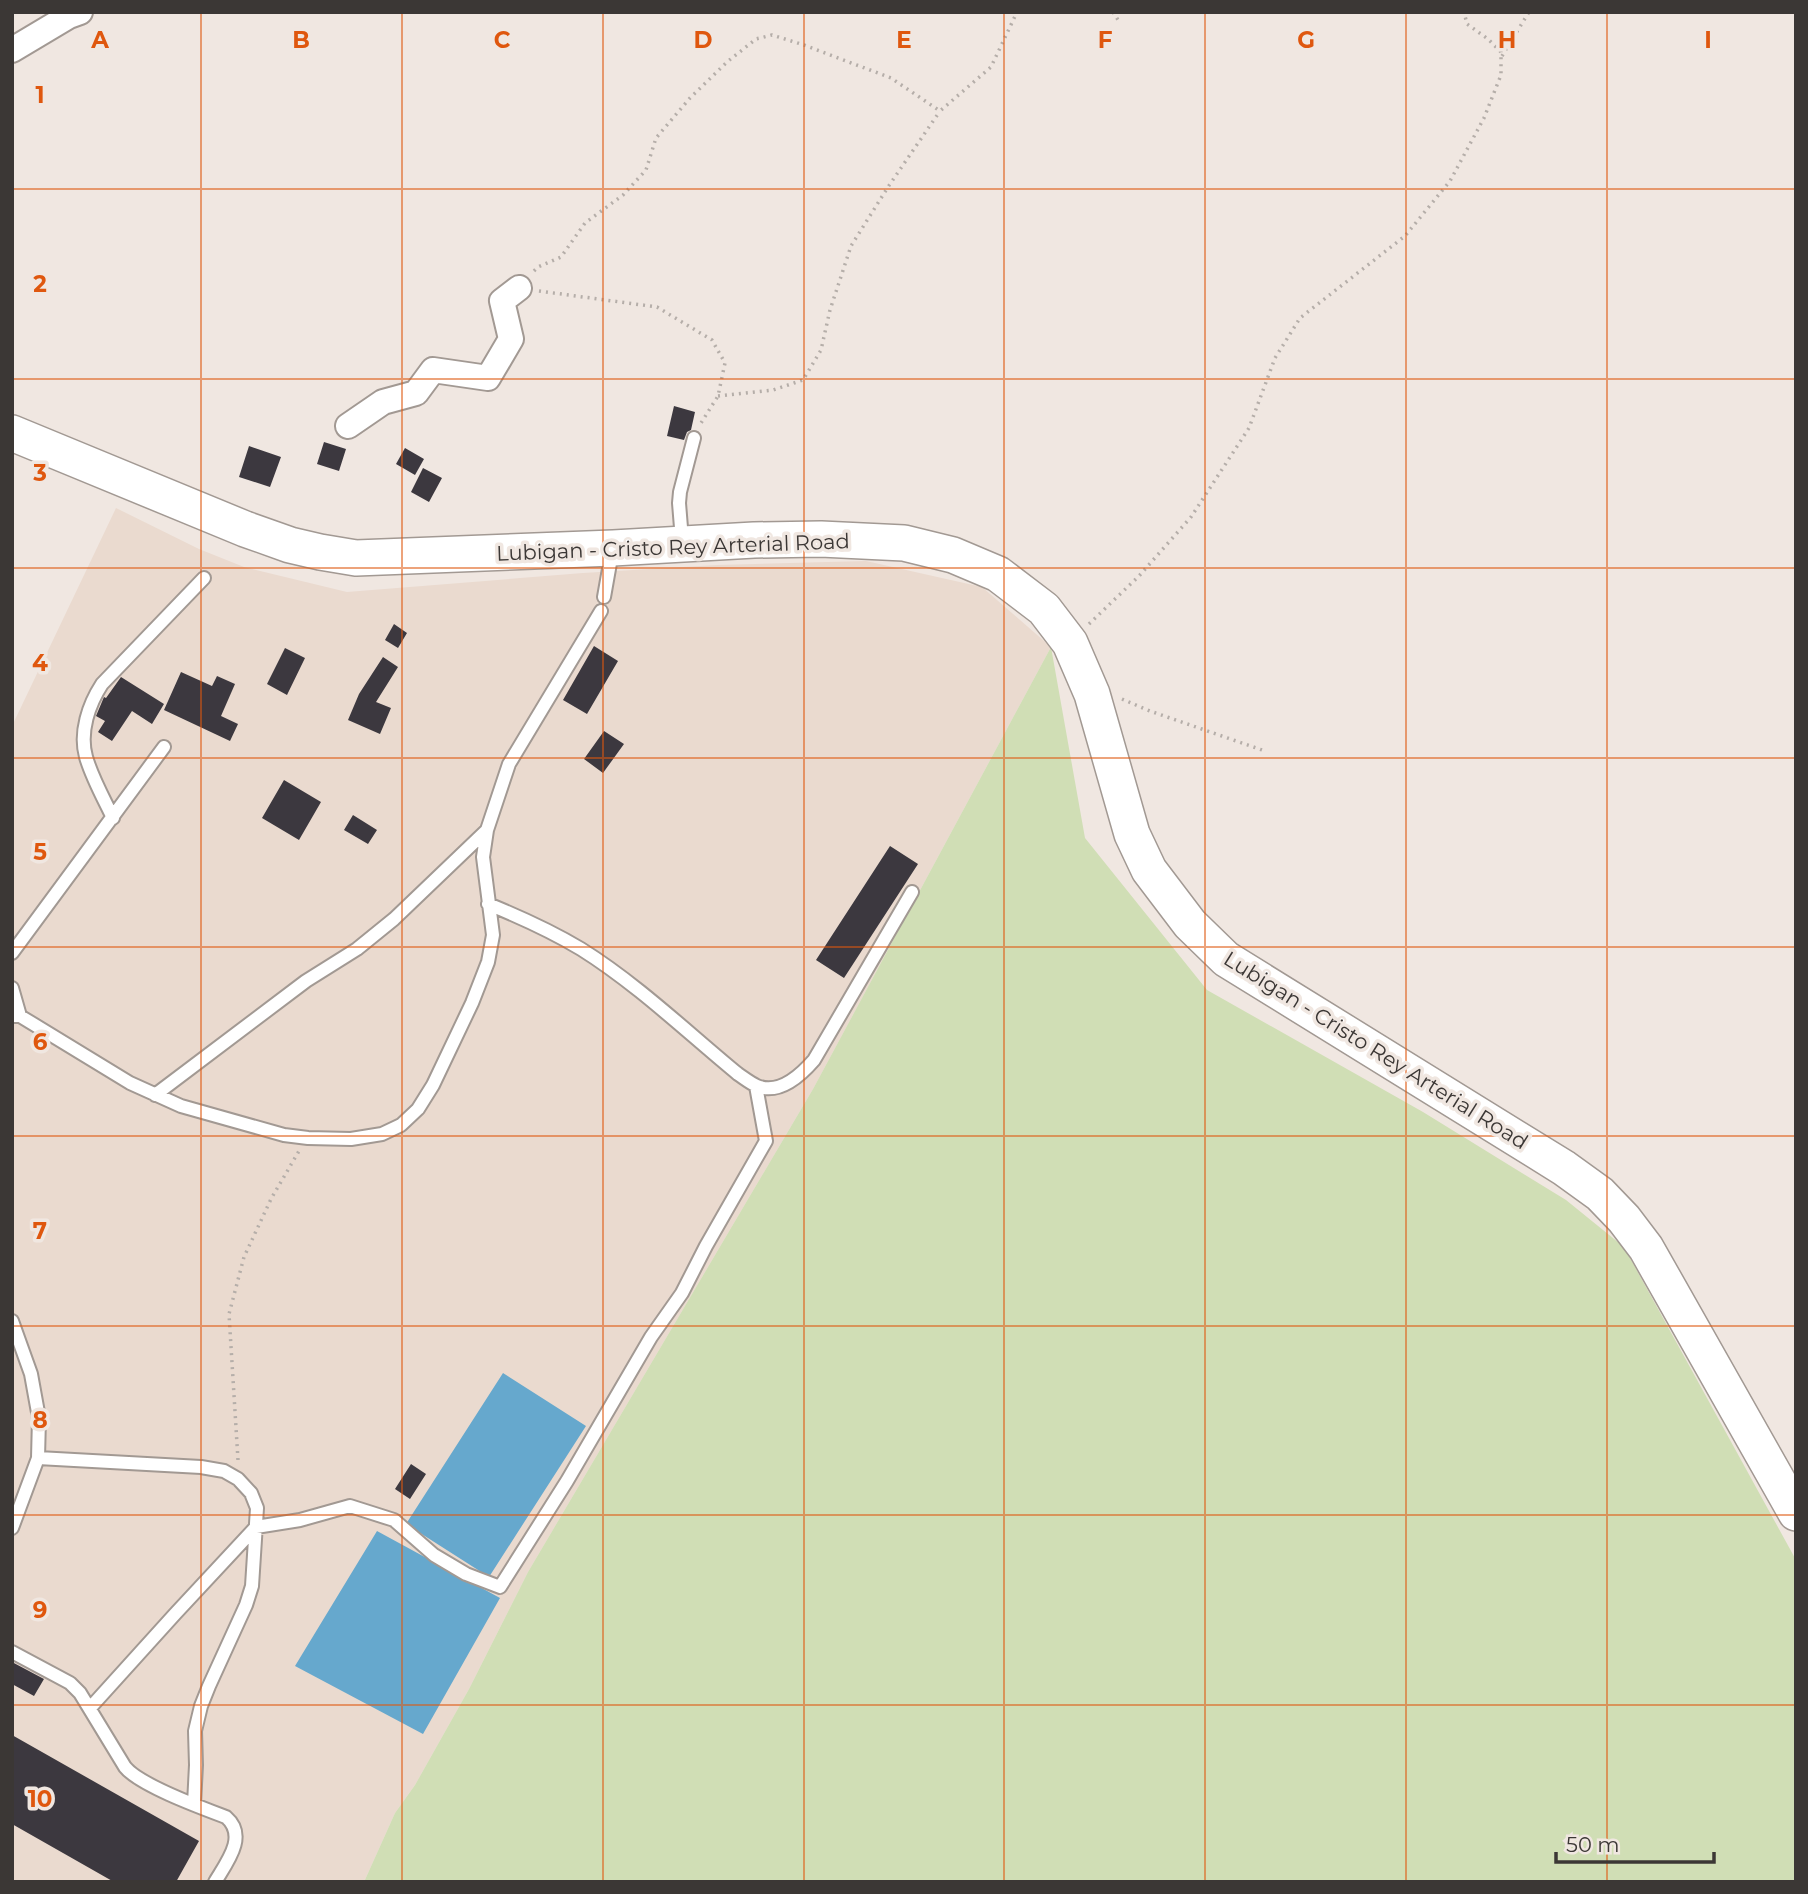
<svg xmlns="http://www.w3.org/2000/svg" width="1808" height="1894" viewBox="0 0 1808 1894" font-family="Montserrat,sans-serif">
  <rect width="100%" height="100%" fill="#f0e7e1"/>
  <path fill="#eadacf" d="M116,508L199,549L244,567L347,592L583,573L717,565L866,561L982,587L1051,647L813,1089L528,1572L469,1689L415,1785L395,1813L364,1882H12V726Z"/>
  <path fill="#d0deb5" d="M1051,647L1085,838L1207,990L1423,1112L1566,1200L1624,1247L1796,1560V1882H364L395,1813L415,1785L469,1689L528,1572L813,1089Z"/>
  <path fill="#66a8cd" d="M503,1373L586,1426L489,1577L406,1524Z
    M377,1531L500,1598L423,1734L295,1666Z"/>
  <path fill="#3c383f" d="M674,406L695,412L691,430L687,432L684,440L667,436Z
    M324,442L346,449L339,471L317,464Z
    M249,446L281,457L270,487L239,477Z
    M405,448L424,459L415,475L396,464Z
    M423,468L442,478L429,502L411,492Z
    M394,624L407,633L398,648L385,640Z
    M594,646L618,661L587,714L563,700Z
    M285,648L305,658L287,695L267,684Z
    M383,657L398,667L376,702L391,708L380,734L348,720L359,694Z
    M181,672L212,686L217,676L235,684L221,716L238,724L230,741L164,710Z
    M121,677L164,704L152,724L132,711L112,741L98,732L105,721L96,716L104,697L106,698Z
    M604,731L624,744L603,773L584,759Z
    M284,780L321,802L299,840L262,818Z
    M353,815L377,830L368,844L344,830Z
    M890,846L918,864L844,978L816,960Z
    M411,1464L426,1474L410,1499L395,1489Z
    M12,1662L44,1679L34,1696L12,1684Z
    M12,1735L199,1841L176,1882H114L12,1824Z"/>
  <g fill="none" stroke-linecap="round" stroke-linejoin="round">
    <defs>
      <path id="service" d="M682,540L679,503L680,492L694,438
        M604,597L612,552
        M113,818C104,799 92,778 86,757C79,732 89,704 102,684L204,578
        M488,904C520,917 551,931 581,949C637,984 687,1032 738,1074C744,1078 750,1083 757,1086C779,1095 801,1075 814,1060L912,892
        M12,953L164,747
        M12,988L20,1016
        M12,1016H20L130,1083L181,1106L284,1135L308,1138L351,1139L382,1134L401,1125L418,1109L433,1085L472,1003L488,962L493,935L483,857L487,830L509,764L601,611
        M155,1095L306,981L357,949L394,919L487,830
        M12,1321L31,1374L39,1418L38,1458L12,1528
        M38,1458L201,1467L224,1471L238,1479L251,1493L257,1508L252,1586L246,1605L209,1686L201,1706L195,1731L196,1765L194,1804
        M12,1652L70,1683L80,1693L125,1767C139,1785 202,1808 226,1817C248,1836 227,1862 215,1882
        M90,1708L175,1614L256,1527L300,1520L350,1506L394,1520L434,1555L466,1574L500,1587L567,1481L651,1337L682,1293L706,1246L766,1141L756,1086"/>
      <path id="minor" d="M12,50L69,16L80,12
        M348,426L383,402L416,393L433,370L488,378L511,339L502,301L519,288"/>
      <path id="secondary" d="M12,433L245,529L290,545L320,552L356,558L613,548L754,540L821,539L904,543L953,555L998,574L1044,609L1070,643L1092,694L1132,834L1149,870L1190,924L1226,959L1564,1168L1600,1194L1624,1219L1646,1248L1796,1513"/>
    </defs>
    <use href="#service" stroke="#a29993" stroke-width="16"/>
    <use href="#minor" stroke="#a29993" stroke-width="28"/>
    <use href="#secondary" stroke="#a29993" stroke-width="38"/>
    <path stroke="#b5aea9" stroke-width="3.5" stroke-dasharray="2 5" stroke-linecap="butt" d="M1113,12L1120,23
      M1502,56L1529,12
      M534,271L538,267L561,257L585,223L623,195L646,170L656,138L690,98L727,62L756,39L772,35L804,45L891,78L940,111L991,67L1017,12
      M539,291L657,307L712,340L725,363L718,396L701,423
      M718,396L773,390L803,380L821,350L830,310L851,246L888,187L940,111
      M1089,624L1139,576L1191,517L1249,428L1275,358L1300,318L1405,236L1450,181L1484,118L1501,75V52L1488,39L1467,24L1464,12
      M1122,699L1150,711L1265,751
      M238,1460L229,1314L244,1257L271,1199L299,1151"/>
    <use href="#service" stroke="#fff" stroke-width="12"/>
    <use href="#minor" stroke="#fff" stroke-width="24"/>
    <use href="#secondary" stroke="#fff" stroke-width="35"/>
  </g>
  <path fill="none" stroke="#df570e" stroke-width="2" stroke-opacity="0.55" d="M201,12V1882M402,12V1882M603,12V1882M804,12V1882M1004,12V1882M1205,12V1882M1406,12V1882M1607,12V1882M12,189H1796M12,379H1796M12,568H1796M12,758H1796M12,947H1796M12,1136H1796M12,1326H1796M12,1515H1796M12,1705H1796"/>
  <g text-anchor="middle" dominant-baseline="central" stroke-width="7" stroke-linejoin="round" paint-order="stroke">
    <g font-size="21" fill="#3b3735" stroke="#f0e7e1">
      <text transform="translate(673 547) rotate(-2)">Lubigan - Cristo Rey Arterial Road</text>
      <text transform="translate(1376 1050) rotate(32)">Lubigan - Cristo Rey Arterial Road</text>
    </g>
  </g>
  <g font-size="23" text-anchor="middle" font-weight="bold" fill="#df570e" stroke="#f0e7e1" stroke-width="7" stroke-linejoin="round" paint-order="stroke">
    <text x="100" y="48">A</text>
    <text x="301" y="48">B</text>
    <text x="502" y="48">C</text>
    <text x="703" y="48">D</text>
    <text x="904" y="48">E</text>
    <text x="1105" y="48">F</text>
    <text x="1306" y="48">G</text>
    <text x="1507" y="48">H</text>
    <text x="1708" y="48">I</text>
    <text x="40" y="103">1</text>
    <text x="40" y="292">2</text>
    <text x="40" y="481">3</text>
    <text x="40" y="671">4</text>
    <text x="40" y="860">5</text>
    <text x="40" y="1050">6</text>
    <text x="40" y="1239">7</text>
    <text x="40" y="1428">8</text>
    <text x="40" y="1618">9</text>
    <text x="40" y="1807">10</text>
  </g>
  <rect width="1808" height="1894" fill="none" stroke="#3b3735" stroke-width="28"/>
  <path d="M1556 1852v10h158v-10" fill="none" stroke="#3b3735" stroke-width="3.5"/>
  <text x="1566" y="1852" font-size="21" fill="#3b3735" stroke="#f0e7e1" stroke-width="5" paint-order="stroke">50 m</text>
</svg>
